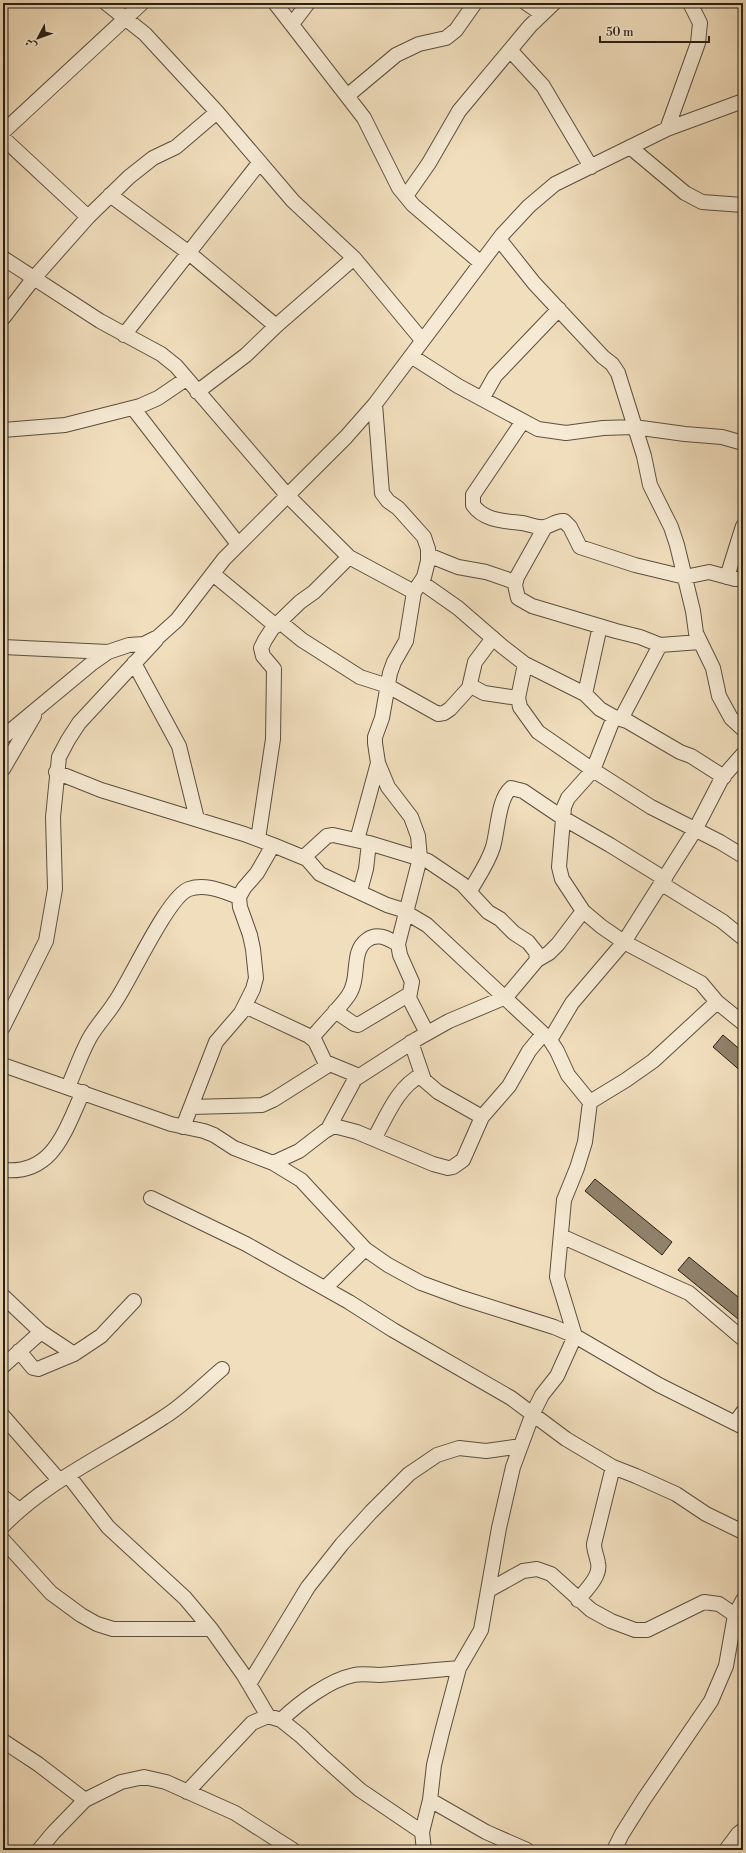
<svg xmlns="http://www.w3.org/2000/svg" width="746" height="1853" viewBox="0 0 746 1853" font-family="'Libre Bodoni',Amiri,serif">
  <rect width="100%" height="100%" fill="#f1debd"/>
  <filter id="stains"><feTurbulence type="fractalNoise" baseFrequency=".005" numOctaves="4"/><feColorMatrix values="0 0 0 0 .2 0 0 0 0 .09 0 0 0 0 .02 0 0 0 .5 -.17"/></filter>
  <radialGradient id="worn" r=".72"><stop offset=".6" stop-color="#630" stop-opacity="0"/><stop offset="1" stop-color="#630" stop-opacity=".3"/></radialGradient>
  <path fill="#91826c" stroke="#291f14" d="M723,1035L743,1052V1073L713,1047Z
    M595,1179L672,1242L662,1255L585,1191Z
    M689,1257L743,1301V1323L678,1270Z"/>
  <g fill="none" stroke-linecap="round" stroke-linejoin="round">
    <defs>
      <path id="minor" d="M106,3L145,34L217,112L293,201L354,258L422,340
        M275,3L364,118L399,188L413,205L481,263
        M526,3L542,14
        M292,24L308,3
        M510,50L543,86L591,167
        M347,96L396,55L419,44L446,38L456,30L475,3
        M667,129L698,43L700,23L690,3
        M3,132L142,3
        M3,138L88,217
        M630,147L685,193L702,202L743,205
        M110,195L189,253L276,326
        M406,196L429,163L459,111L530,26L554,3
        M499,239L534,283L603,357L612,364L618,373L644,456L650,485L671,527L677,545L693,611L696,633L713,668L719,696L731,718L743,729
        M3,258L100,321L161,354L176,366L287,495L349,557L414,592
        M3,318L34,278L88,217L129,177L153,158L176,147L217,112
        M124,335L260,162
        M411,356L458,386L538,429L566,433L603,428L634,427L685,434L722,437L743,443
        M197,392L246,355L276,326L354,258
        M482,399L495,376L559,309
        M133,408L238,544
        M523,421L473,495V505C484,521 505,521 522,523C529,524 536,528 544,527C552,526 556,520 564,521L570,527L580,547L635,565L685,577L709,572L735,579H743
        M3,430L65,425L140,406L158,398L186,379
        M545,527L517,577L515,585L518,598L532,606L616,631L640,637L660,645L700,642
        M428,555L458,567L486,572L515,582
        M213,574L276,626
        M727,577L743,526
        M421,582L458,608L503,647L525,664L585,694L600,709L614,717L627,721L680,752L691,756L724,777
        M280,622L302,640L360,677L388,686L438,714L444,713L450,709L469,688L475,662L493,638
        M3,647L108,652
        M134,663L179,746L197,819
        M525,664L518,698L520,707L538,732L593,770L651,807L720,842L743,856
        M469,688L473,687L484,693L518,698
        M585,694L600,626
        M614,717L593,770L568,798L564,807L559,867L562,879L583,911L602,927L624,942L701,983L717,1002L743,1023
        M621,719L660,645
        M3,737L91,664L108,652L129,645L144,644L158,637L177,620L224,559L346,437L375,404L502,235L529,206L555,184L667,129L743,101
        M378,763L388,787L411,817L418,836L420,858L398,944L400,955L412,982L409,998L427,1033
        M3,769L34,716
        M56,772L101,790L244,834L273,845L307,859L320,874L387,905L400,909L427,925L550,1040L557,1051L568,1075L590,1102L585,1142L577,1168L564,1200L557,1277L575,1336L557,1376L542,1395L533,1413L513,1467L499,1528L481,1630L459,1668L442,1732L434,1765L430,1800L422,1832L424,1850
        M258,839L273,739L274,669L263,656L261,648L265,640L272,629L300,602L314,592L349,557
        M357,840L378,763L375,743V737L382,718L390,673L394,662L406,641L414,592L424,577L428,561V549L424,537L398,508L388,501L382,493L375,404
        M304,857L327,836L333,835L369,843L428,861L462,884L488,912L500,919L514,933L528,942L536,952L537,960
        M662,884L722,921L743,938
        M360,891L366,869L369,843
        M470,891C478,877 488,863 493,847C498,830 498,799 511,788L523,791L563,818L610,845L665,879
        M245,1006L309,1036L315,1041L325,1062L359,1076
        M335,1011L354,1024L358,1025L408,995
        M3,1027L46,941L55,889L53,817L59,757L68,740L79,723L156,640
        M312,1038C322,1025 339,1009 348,996C361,978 350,952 367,940C378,932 388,939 398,944
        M550,1040L572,1003L624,942L695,830L722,778L743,754
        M411,1042L424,1080L438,1092L482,1117
        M3,1065L171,1124L204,1131L214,1135L234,1148L273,1163L301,1180L365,1249L388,1265L421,1283L462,1298L554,1327L575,1336L659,1385L743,1427
        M68,1087C75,1071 81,1054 89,1039C96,1026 107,1015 115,1002C130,981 168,896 189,889C206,883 224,892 239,897
        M590,1102L626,1080L653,1061L717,1002
        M191,1107L262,1105L273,1100L330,1064
        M183,1127L216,1042L241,1013L253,989L256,978L253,949L250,935L240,907L239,897L244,888L257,873L273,845
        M328,1129L355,1079L417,1039L449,1021L506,997L537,960L549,953L558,944L583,911
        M374,1139C387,1116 397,1088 421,1075
        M273,1163L299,1151L325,1131L334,1126L357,1132L433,1164L448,1168L453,1167L463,1160L482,1117L509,1086L529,1051L543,1034
        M3,1170C54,1175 65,1130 83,1092
        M151,1198L246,1244L349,1302L393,1330L511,1398L566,1439L613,1467L636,1476L676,1494L706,1514L743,1532
        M561,1236L689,1293L743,1339
        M325,1288L365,1249
        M3,1296L41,1332L74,1354
        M19,1351L33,1368L38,1369L74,1354L101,1336L134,1301
        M3,1366L41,1332
        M3,1416L59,1480
        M735,1423L743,1412
        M68,1475L108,1527L185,1598L211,1629L243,1674L268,1716
        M3,1497L19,1510
        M3,1526C49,1479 110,1453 164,1417C185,1404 203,1385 222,1369
        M3,1540L51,1593L81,1615L97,1624L113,1629H211
        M489,1590L523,1571L537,1569L551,1574L591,1610L611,1621L635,1630H647L704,1602L719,1604L735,1615
        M578,1600C586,1590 601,1576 598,1563C597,1556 594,1551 594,1544L613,1467
        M249,1684L308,1587L342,1544L371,1512L409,1474L437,1455L459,1448L486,1451L521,1446
        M281,1720C299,1703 329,1680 354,1675C362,1673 371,1675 379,1675C405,1673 432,1670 459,1668
        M3,1741L38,1764L85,1800
        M187,1792L252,1723L268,1716L281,1720L301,1736L323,1757L360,1790L422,1832
        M430,1800L486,1832L527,1850
        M39,1850L53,1833L85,1800L121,1782L144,1777L166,1782L235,1813L293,1850
        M614,1850L622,1834L644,1799L711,1701L726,1666L735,1615L743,1600
        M726,1850L738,1834L743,1830"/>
    </defs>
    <use href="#minor" stroke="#5b4f3e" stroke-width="16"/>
    <use href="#minor" stroke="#f6ead4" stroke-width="14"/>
  </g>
  <rect width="746" height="1853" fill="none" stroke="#f1debd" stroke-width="16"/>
  <rect x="4" y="4" width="738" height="1845" fill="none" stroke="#291f14" stroke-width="2"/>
  <rect x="8" y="8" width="730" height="1837" fill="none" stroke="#291f14"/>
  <g transform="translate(38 38) rotate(229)" stroke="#f6ead4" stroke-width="3" paint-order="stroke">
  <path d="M0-3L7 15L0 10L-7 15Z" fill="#291f14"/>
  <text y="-6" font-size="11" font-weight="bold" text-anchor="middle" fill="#291f14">ش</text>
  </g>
  <path d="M600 36v6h109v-6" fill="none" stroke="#291f14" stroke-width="2"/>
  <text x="606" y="36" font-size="12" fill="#291f14" stroke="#f6ead4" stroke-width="3" paint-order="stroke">50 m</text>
  <rect width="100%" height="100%" filter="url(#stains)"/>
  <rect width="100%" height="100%" fill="url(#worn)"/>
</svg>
